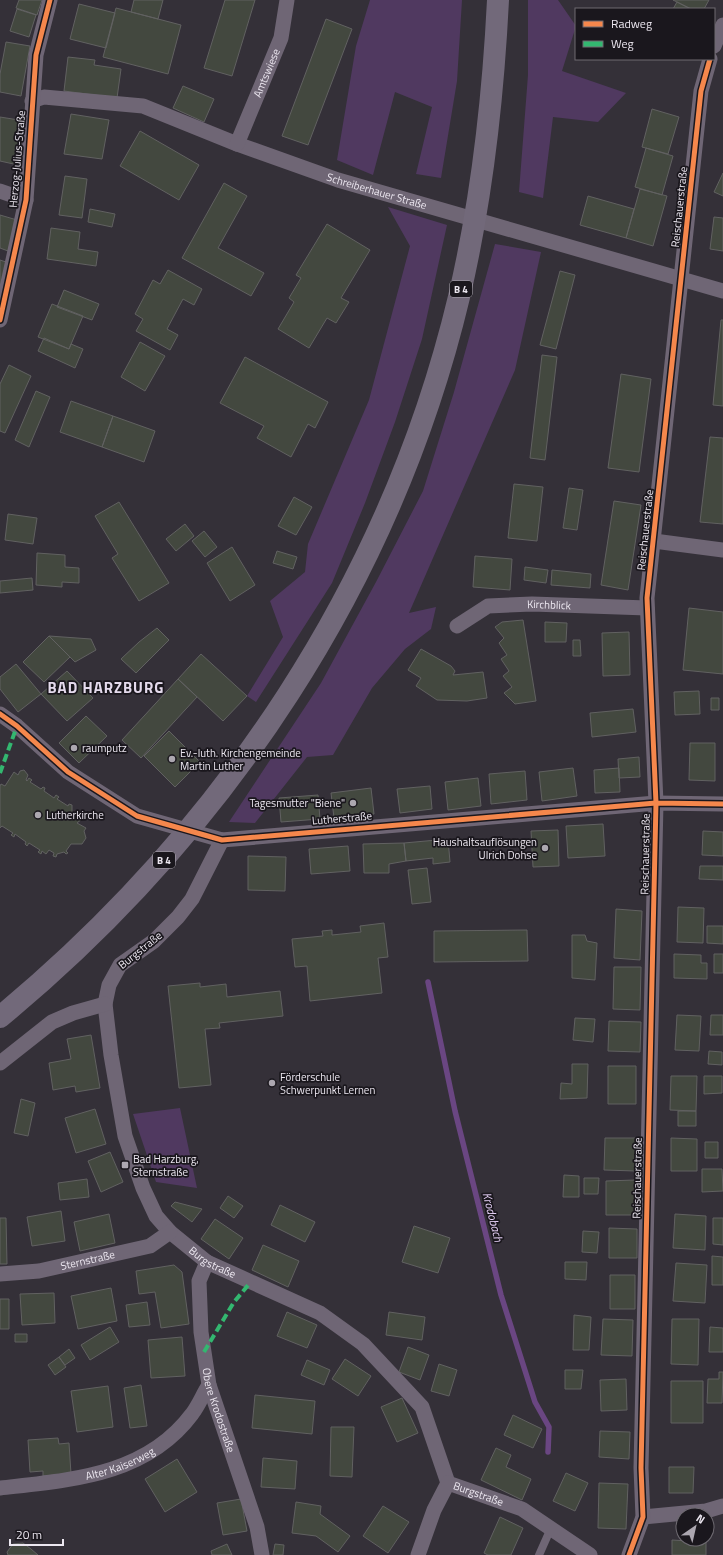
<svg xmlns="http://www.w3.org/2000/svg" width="723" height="1555" viewBox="0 0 723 1555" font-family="'Titillium Web',sans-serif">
  <rect width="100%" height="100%" fill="#343038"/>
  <path fill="#503960" d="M370,0H462L457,81L441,178L416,174L432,107L395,92L373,175L337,160L356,46Z
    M528,0H558L576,26L562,71L626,93L598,122L553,117L543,198L519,192L528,75Z
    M388,207L447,225L422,339L395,422L365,503L332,583L256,702L247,696L283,637L270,601L305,572L308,544L369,400L410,246Z
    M495,244L541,252L515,370L409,613L436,607L431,629L405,649L372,688L333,755L307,757L255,823L229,822L321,683L376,582L423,491L454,392Z
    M180,1108L197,1188L156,1182L133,1114Z"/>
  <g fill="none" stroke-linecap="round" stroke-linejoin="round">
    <path stroke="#6a4682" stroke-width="5.5" d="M428,982L455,1111L501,1295L535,1402L549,1427L548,1452"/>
  </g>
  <path fill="#43483f" stroke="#616161" d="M19,0H42L37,15L16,8Z
    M134,0H163L158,19L131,12Z
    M225,0H255L232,76L204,68Z
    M673,0H709L704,9H691Z
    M677,2L691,9H673Z
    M79,4L115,13L106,48L70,39Z
    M116,8L181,25L168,74L103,57Z
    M17,9L36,15L29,37L10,31Z
    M326,19L352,29L308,145L282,136Z
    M6,42L30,46L21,96L0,92V74Z
    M68,57L95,60L94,65L121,69L117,98L64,91Z
    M183,86L214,99L204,122L173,108Z
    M652,109L679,117L668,154L642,147Z
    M71,114L109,120L102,159L64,154Z
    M0,117L25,121L18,165L0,161Z
    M140,131L199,165L179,200L120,166Z
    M646,148L673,156L662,195L635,187Z
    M723,173V196L714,192Z
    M65,176L87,179L82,218L59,215Z
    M224,183L247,196L218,248L264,273L251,296L182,258Z
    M640,189L667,196L653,246L626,238Z
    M588,196L634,209L626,238L580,225Z
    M90,209L115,214L112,227L88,222Z
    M0,215L17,220L8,251L0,248Z
    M714,217L723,218V251L710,249Z
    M327,224L370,250L341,298L349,302L336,323L327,318L309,348L278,329L294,302L289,298L301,278L296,275Z
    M51,228L80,232L78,249L98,252L96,266L47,259Z
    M0,260L9,263L0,287Z
    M168,270L202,289L194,305L183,299L167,329L178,335L170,350L136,331L143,319L135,314L153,280L160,284Z
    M560,271L575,275L556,349L540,345Z
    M64,290L99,304L92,320L57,307Z
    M52,304L83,316L69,349L38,337Z
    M721,320H723V406L713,405Z
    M44,338L69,349L71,344L83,349L75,368L38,351Z
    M140,342L165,356L145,391L121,377Z
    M542,355L557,357L545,460L530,458Z
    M245,357L328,402L315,428L308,424L291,457L257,438L264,426L220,403Z
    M9,365L31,376L5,433L0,431V384Z
    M621,374L651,379L639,472L608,468Z
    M36,391L50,397L29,447L15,440Z
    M71,401L113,416L102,447L60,432Z
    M113,416L155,431L144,462L102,447Z
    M710,437L723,438V524L700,522Z
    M514,484L543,487L537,541L508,538Z
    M569,488L583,490L577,530L563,528Z
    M294,497L312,507L296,535L278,526Z
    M614,501L641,505L628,590L601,585Z
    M119,502L169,583L139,601L112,558L118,554L95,516Z
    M8,514L37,518L33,544L5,540Z
    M185,524L194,536L176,551L166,539Z
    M204,531L217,547L205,557L192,541Z
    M232,547L255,585L230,601L207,563Z
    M277,551L297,557L293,569L273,563Z
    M37,553L65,555V567L79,568V583L62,582V587L36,585Z
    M475,556L512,559L510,590L473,587Z
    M525,567L548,570L546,583L524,580Z
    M552,570L591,574L590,588L551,585Z
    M32,578L33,590L0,593V581Z
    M689,608L723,612V674L683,670Z
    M523,620L536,701L515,704L504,693L512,687L503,676L509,671L501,659L507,655L499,643L504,638L495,627L502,622Z
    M545,622L567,623L566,642H545Z
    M157,628L169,640L136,673L121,659L139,642Z
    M629,632L630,675L603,676L602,633Z
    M49,636L70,657L44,682L23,662Z
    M49,636L91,639L96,650L75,662Z
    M573,640H580L581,656H573Z
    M421,649L451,666L455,671L453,675L483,672L487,698L467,701L437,700L416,686L421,678L408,670Z
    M201,654L247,696L223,721L178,679Z
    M16,664L41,694L18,712L0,689V677Z
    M67,671L93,698L67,721L41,694Z
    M178,679L197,697L141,758L122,740Z
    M699,691L700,714L675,715L674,692Z
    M711,698H719V710H711Z
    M633,709L636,732L592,737L590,713Z
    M86,716L107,736L79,763L59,743Z
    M169,731L200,762L175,787L144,756Z
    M690,743H715V781L689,780Z
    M639,757L640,777L619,778L618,759Z
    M573,768L577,796L542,801L539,772Z
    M619,768L620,792L595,793L594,770Z
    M24,770L28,775L26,780L27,781L29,778L32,780L30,782L41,789L43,787L45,788L44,791L54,798L56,795L59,797L57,799L68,806L69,804L72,805V813L81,817L82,819L77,823L86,828L84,831L86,838L82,844H71L66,851L68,853L66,854L64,852L57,854L56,857L53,856L54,853L49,850L46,854L42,851L41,854L38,852L40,850L29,843L27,846L25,844L26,842L15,834L14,837L11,835L13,833L2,826L0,828V786L1,784L5,786L14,772L18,775L20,771Z
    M525,771L527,800L491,804L489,774Z
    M478,778L481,806L448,810L445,782Z
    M430,786L432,809L400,813L397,789Z
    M371,788L374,814L334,818L331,793Z
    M318,795L320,819L281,822L279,798Z
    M603,824L605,856L568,858L566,826Z
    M558,830L559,866L533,867L531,831Z
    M703,831L723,832V856L702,855Z
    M448,839L450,862L433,864V858L406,861L404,843Z
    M404,843L406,861L389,864V873H364L363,844Z
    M348,846L350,871L311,874L309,849Z
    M248,856L286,857L285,891L248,890Z
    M700,866H723V880L699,879Z
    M427,868L431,902L412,904L408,870Z
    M678,907L704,908L703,943L677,942Z
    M616,909L642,911L640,960L614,958Z
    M384,923L388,957L378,958L382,993L310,1001L307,966L295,967L292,939L323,936L322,931L332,930V935L361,932L360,926Z
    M707,926H723V944L707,943Z
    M527,930L528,961L434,962V931Z
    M572,935H585L587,941L597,943L595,980L572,978Z
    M674,954L701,955V963H707V979L674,978Z
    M714,954H723V973H714Z
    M614,967H641L640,1010L613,1009Z
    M200,983V987L226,984L227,997L280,991L283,1016L219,1023L220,1028L205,1029L211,1085L179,1088L168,986Z
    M677,1015L701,1016L699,1051L675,1050Z
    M711,1015H723V1035H710Z
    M575,1018L595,1019L593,1042L573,1040Z
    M609,1021L641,1022L640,1052L608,1051Z
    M91,1035L100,1088L76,1092L75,1086L53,1090L49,1063L71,1059L67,1039Z
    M709,1051L722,1052V1065L708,1064Z
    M572,1064H588L587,1098L560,1099L561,1083L572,1084Z
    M608,1066H636V1104H608Z
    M671,1076H697L696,1111L670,1110Z
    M704,1076H722V1093L704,1094Z
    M21,1099L35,1103L28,1136L14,1133Z
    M95,1109L106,1144L76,1153L65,1118Z
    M678,1111H696V1126H678Z
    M605,1138H636V1171L604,1170Z
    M671,1138L697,1139V1171H671Z
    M705,1142H718V1158H705Z
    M110,1152L123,1182L101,1192L88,1161Z
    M702,1169H722L723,1191L702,1192Z
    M564,1175L579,1176V1197H563Z
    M584,1178H599L598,1194H584Z
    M87,1179L89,1197L60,1200L58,1183Z
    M635,1180L636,1215H606V1181Z
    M228,1196L243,1206L234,1218L220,1208Z
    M175,1202L202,1209L192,1222L171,1206Z
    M280,1205L315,1222L305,1242L271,1225Z
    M61,1211L65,1241L32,1246L27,1217Z
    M109,1214L115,1243L80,1251L74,1222Z
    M675,1214L706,1216L705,1250L673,1248Z
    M0,1218H6L7,1264H0Z
    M713,1218H723V1245L713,1244Z
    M215,1219L243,1238L229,1259L201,1239Z
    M414,1226L450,1238L438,1273L402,1262Z
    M609,1228L637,1229V1258H609Z
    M583,1231L599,1232L597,1253L582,1252Z
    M263,1245L299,1261L288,1287L252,1270Z
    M712,1256L723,1257V1285H712Z
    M565,1262H587L586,1280L565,1279Z
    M676,1263L707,1265L705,1303L673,1301Z
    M174,1265L182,1272L189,1324L161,1328L155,1292L139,1294L136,1271Z
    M610,1275H635V1309H610Z
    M111,1288L117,1321L78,1329L71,1296Z
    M54,1293L55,1323L22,1325L20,1294Z
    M0,1299H9V1329H0Z
    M147,1302L150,1325L129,1327L126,1305Z
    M287,1312L317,1325L307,1348L277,1336Z
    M389,1312L425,1317L422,1340L386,1335Z
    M574,1315L591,1317L589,1350H573Z
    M603,1319L633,1320L632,1356L601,1355Z
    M672,1319H699L698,1365L671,1364Z
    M110,1327L119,1342L90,1360L81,1345Z
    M710,1327L723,1328V1352H709Z
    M15,1334H27V1342H15Z
    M182,1337L185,1376L151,1378L148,1340Z
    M408,1347L429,1355L420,1380L399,1372Z
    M69,1349L75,1358L65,1365L59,1357Z
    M59,1357L66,1367L55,1375L48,1365Z
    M345,1359L371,1376L358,1396L332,1379Z
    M307,1360L330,1370L324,1385L301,1375Z
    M439,1364L457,1370L449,1396L431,1391Z
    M565,1370H583L581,1389H565Z
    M719,1372H723L722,1403H707L708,1379H719Z
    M626,1379L627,1410L601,1411L600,1380Z
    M671,1381H703V1423H671Z
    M141,1385L147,1426L130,1428L124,1388Z
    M108,1386L113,1427L77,1432L71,1391Z
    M255,1395L315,1401L312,1434L252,1428Z
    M402,1398L418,1433L397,1442L381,1407Z
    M513,1415L542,1429L533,1448L504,1435Z
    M331,1427H354L352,1477L330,1476Z
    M600,1431L630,1432L629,1459L599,1457Z
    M58,1438L59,1444L69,1443L71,1474L43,1476V1471L30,1472L28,1440Z
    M496,1448L511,1455L506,1467L531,1479L522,1500L481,1480Z
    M263,1458L297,1461L295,1489L261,1487Z
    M177,1459L197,1492L165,1512L145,1479Z
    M669,1467H694L693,1493H669Z
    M566,1473L588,1483L575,1511L553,1501Z
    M599,1483L628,1484L626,1529L598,1528Z
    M241,1499L247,1531L223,1535L217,1503Z
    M296,1502L321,1506L320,1514L350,1536L338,1552L316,1536L292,1533Z
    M383,1506L409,1522L388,1553L363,1536Z
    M500,1517L523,1528L511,1555H488L484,1553Z
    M672,1540L706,1542V1555H672Z
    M23,1543L31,1549L38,1555H8L7,1552L13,1544Z
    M227,1544L232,1555H212L211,1551Z
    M275,1544L284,1545L283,1555H273Z"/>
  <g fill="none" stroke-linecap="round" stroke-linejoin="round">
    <path stroke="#6f6675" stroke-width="8" d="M539,1555L551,1528"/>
    <g stroke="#6f6675" stroke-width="15">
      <path d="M714,46L723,25"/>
      <path id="s1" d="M32,101L44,97L143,106L237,144L338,180L723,291"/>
      <path id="s2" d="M237,144L281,38L287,0"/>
      <path d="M0,191L26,200"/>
      <path d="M0,320L26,200L36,55L50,0"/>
      <path d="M654,541L723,550"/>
      <path id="s3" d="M457,626L488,606L532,604L647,608"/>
      <path d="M0,714L17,726L68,772L137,816L222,840L656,803L723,804"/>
      <path id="s4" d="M222,840L192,899L178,917L154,941L120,965L109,985L105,1004L111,1055L125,1136L143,1188L156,1216L170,1232L207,1262L320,1313L363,1344L422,1407L448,1483L522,1509L590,1555"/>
      <path d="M0,1063L52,1022L73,1013L105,1004"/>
      <path id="s5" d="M207,1262L199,1281L201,1332L209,1385L257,1527L262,1555"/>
      <path id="s6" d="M0,1274L39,1271L150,1246L170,1232"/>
      <path id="s7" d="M0,1488C70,1480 146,1476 192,1414C199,1405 203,1394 209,1385"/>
      <path d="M643,1517L706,1511L723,1506"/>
      <path d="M418,1555L434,1510L448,1483"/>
      <path d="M629,1555L643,1517L641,1468L656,803L647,598L701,91L710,59"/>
    </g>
    <path stroke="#72697a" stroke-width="22" d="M0,1017C225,831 391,582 459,297C482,199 493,100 498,0"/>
    <path stroke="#33b770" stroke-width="4" stroke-dasharray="8 4" stroke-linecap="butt" d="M0,773L17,726
      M204,1352L234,1302L250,1283"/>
    <defs>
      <path id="cycleway" d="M0,320L26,200L36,55L50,0
        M0,714L17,726L68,772L137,816L222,840L656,803L723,804
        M629,1555L643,1517L641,1468L656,803L647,598L701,91L710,59"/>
    </defs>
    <use href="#cycleway" stroke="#1a171d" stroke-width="8"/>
    <use href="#cycleway" stroke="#f5874c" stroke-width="5"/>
  </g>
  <g fill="#aca7b0" stroke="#1a171d" stroke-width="1.5">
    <circle cx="74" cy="748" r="4"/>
    <circle cx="172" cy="759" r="4"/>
    <circle cx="353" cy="803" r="4"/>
    <circle cx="38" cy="815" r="4"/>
    <circle cx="545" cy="848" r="4"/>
    <circle cx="272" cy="1083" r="4"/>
    <rect x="121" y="1161" width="8" height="8" rx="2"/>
  </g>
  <g text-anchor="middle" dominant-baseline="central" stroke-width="3.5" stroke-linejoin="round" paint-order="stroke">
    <g fill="#1a171d" stroke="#ada9b1" stroke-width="1">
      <rect x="450" y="281" width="22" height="16" rx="3"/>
      <rect x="153" y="852" width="22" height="16" rx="3"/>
    </g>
    <g font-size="10" font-weight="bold" fill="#ece7f0">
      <text x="461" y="289">B 4</text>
      <text x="164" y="860">B 4</text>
    </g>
    <g font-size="11" fill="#ece7f0" stroke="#1a171d">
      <text stroke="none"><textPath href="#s2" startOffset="77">Amtswiese</textPath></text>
      <text transform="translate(17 159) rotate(-85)">Herzog-Julius-Straße</text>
      <text stroke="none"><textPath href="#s1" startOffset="361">Schreiberhauer Straße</textPath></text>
      <text transform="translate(679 207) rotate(-84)">Reischauerstraße</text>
      <text transform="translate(645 530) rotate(-84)">Reischauerstraße</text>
      <text stroke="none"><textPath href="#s3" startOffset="98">Kirchblick</textPath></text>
      <text transform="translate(342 818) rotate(-5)">Lutherstraße</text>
      <text transform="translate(645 854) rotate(-89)">Reischauerstraße</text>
      <text transform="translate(140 950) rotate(-39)">Burgstraße</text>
      <text transform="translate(637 1178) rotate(-89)">Reischauerstraße</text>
      <text stroke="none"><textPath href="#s6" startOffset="89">Sternstraße</textPath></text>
      <text stroke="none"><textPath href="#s4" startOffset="500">Burgstraße</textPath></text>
      <text stroke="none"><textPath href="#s5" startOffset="152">Obere Krodostraße</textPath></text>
      <text stroke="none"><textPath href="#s7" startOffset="123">Alter Kaiserweg</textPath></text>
      <text stroke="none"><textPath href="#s4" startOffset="871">Burgstraße</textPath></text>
    </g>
    <g font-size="11" fill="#ece7f0" stroke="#1a171d" text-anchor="start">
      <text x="82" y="748">raumputz</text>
      <text x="180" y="753">Ev.-luth. Kirchengemeinde<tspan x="180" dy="13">Martin Luther</tspan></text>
      <text x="345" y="803" text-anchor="end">Tagesmutter "Biene"</text>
      <text x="46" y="815">Lutherkirche</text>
      <text x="537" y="842" text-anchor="end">Haushaltsauflösungen<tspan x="537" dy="13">Ulrich Dohse</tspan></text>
      <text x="280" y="1077">Förderschule<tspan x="280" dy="13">Schwerpunkt Lernen</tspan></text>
      <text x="133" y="1159">Bad Harzburg,<tspan x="133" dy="13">Sternstraße</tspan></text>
    </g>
    <g font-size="12" font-style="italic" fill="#e6d1f7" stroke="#1a171d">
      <text transform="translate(493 1217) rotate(76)">Krodobach</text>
    </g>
    <g font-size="15" font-weight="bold" letter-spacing="1" fill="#e4daec" stroke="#1a171d">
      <text x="106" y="687">BAD HARZBURG</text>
    </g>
  </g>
  <rect x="575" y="8" width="140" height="52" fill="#1a171d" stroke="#6e6a71"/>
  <rect x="583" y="21" width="20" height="6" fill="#f5874c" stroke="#6e6a71"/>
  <text x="611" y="28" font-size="12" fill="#ece7f0">Radweg</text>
  <rect x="583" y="41" width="20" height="6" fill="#33b770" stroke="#6e6a71"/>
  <text x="611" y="48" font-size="12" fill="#ece7f0">Weg</text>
  <g transform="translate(695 1527) rotate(34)"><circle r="19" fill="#1a171d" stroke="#6e6a71"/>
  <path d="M0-3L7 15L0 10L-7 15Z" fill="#aca7b0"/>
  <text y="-6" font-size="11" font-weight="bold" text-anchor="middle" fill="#ece7f0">N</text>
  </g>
  <path d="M10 1539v6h53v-6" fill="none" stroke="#ece7f0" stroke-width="2"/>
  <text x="16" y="1539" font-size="12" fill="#ece7f0" stroke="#1a171d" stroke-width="3" paint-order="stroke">20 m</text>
</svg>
